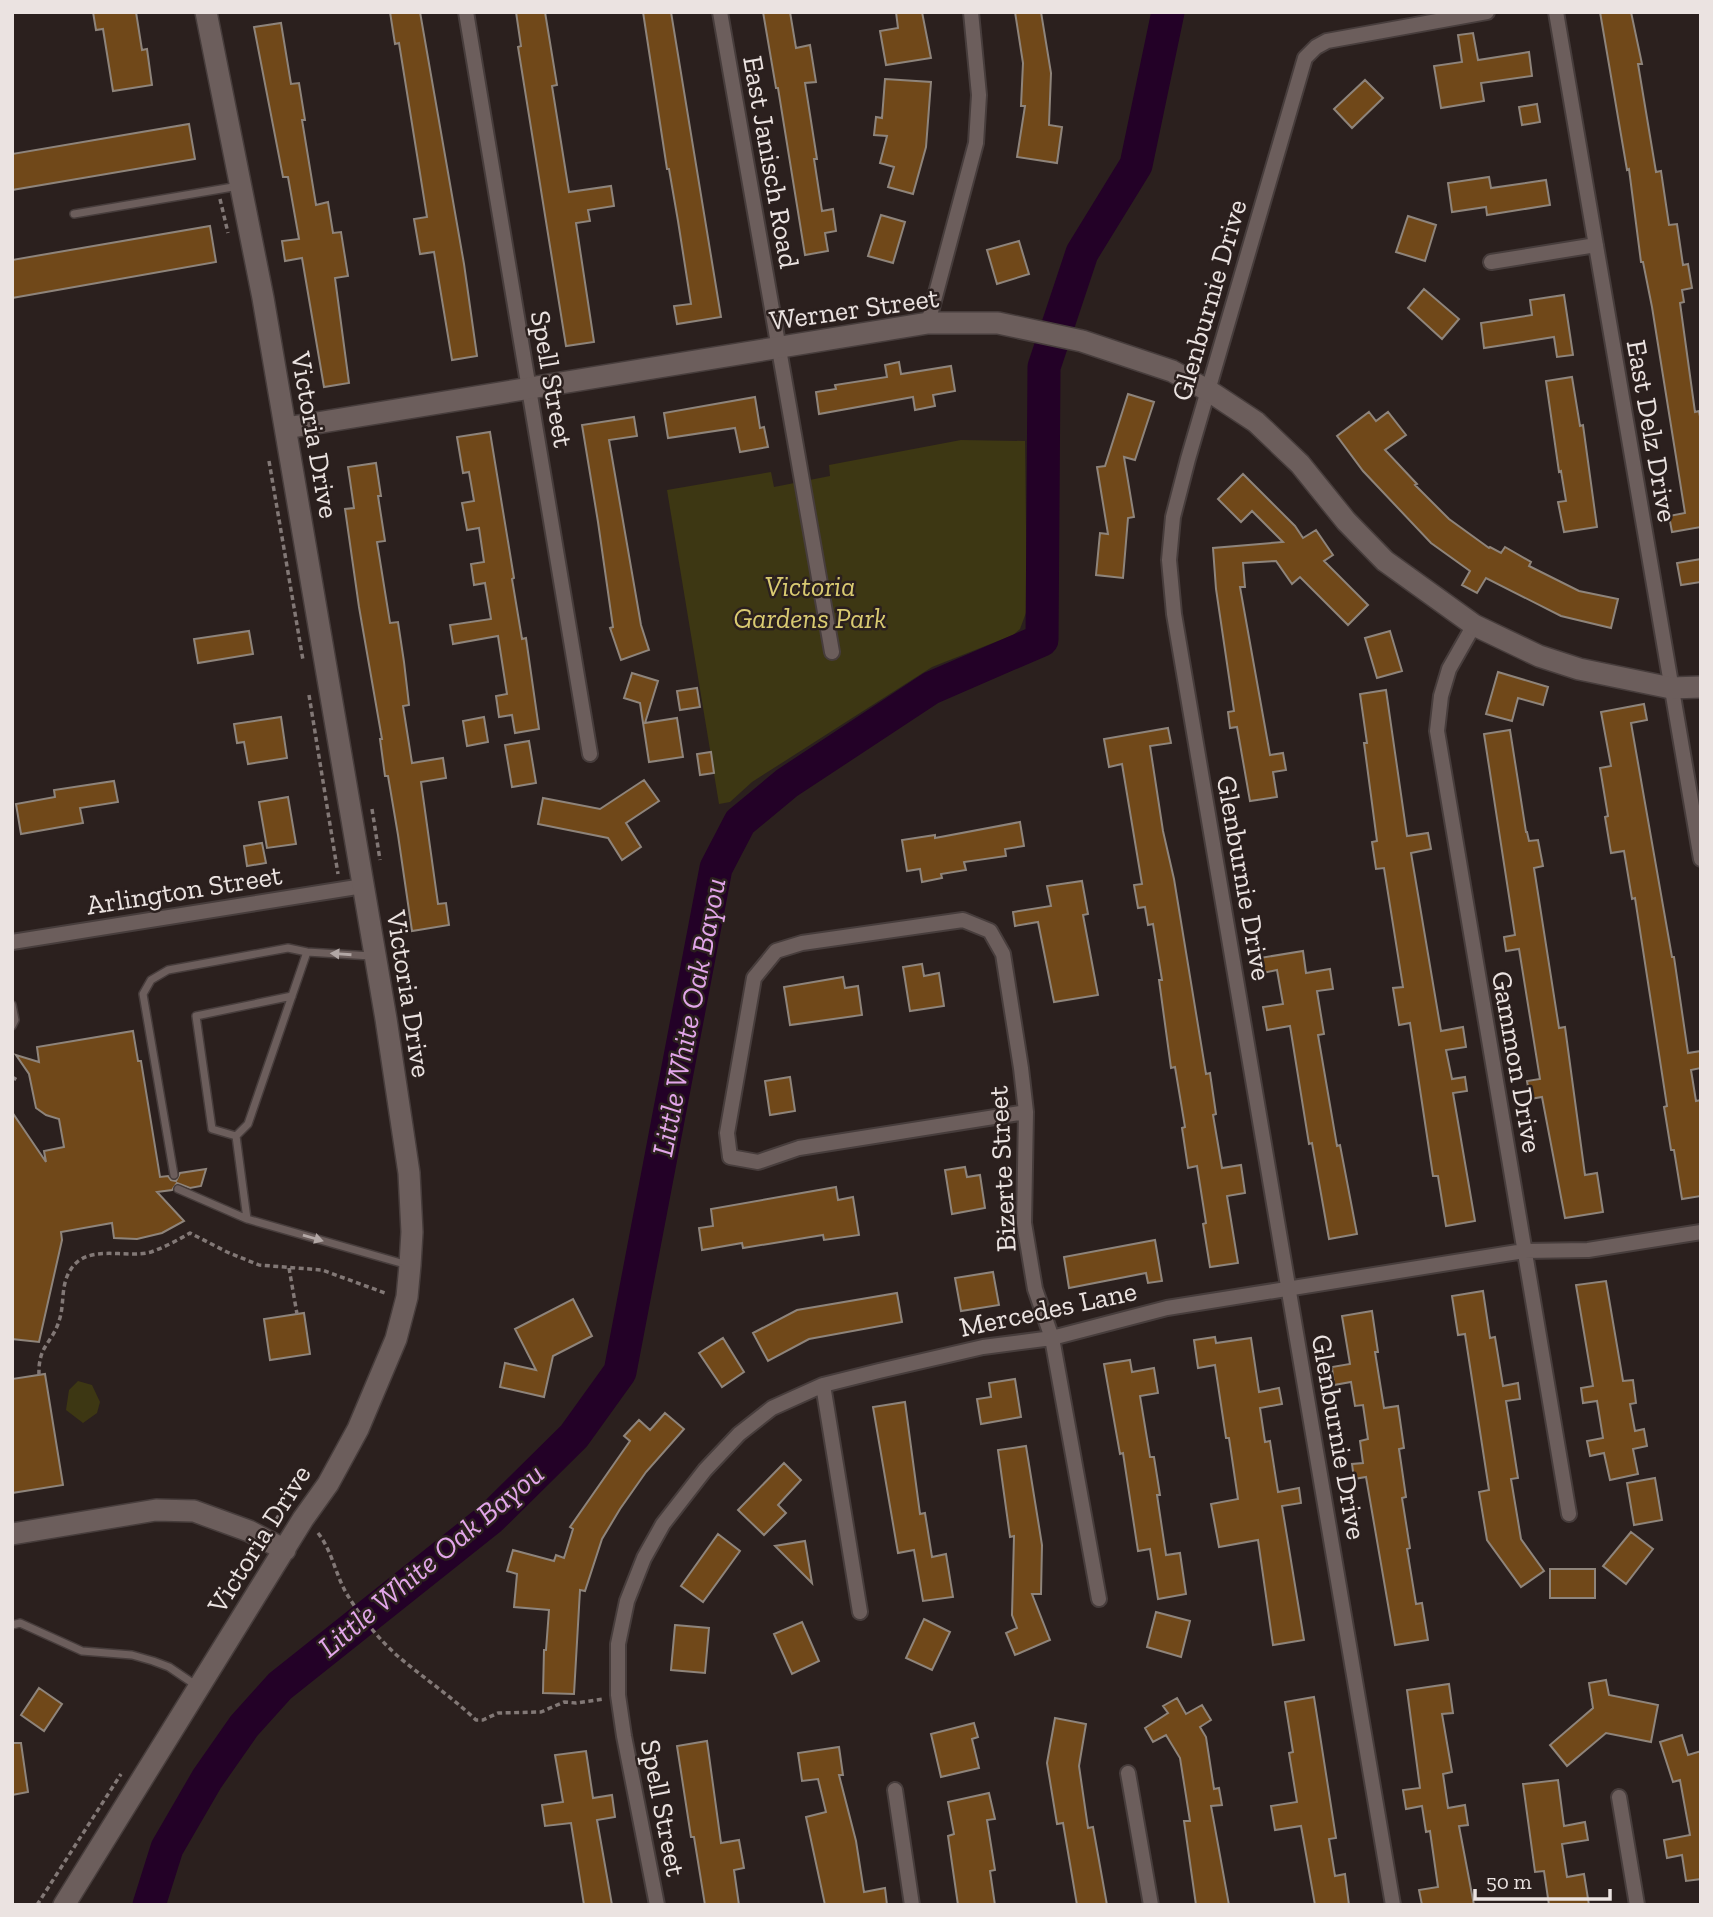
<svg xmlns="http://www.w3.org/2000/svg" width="1713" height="1917" viewBox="0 0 1713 1917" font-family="'Zilla Slab',serif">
  <rect width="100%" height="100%" fill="#2b201e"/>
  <path fill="#3d3713" d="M961,440L1025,441L1027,610L1020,629L1013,635L932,667L752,782L730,802L719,804L667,490L771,472L774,487L830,476L829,465Z
    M78,1381L92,1385L100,1402L97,1413L83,1423L66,1410L69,1390Z"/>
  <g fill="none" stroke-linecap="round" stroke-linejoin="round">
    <path stroke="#230127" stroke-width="33" d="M149,1905L167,1848L207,1779L244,1726L280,1686L491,1518L574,1436L620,1372L716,868L740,822L787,783L931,688L1042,640L1044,367L1082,253L1136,165L1168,12"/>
  </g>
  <path fill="#704819" stroke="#8e847b" stroke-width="2" d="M93,12H136L142,50L147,49L152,85L113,91L103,29L96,30Z
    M390,12H420L464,264L477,356L452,360L434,252L420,254L414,219L427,217L399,43L395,44Z
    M516,12H545L557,85L552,86L569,192L611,186L614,206L588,210L590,221L576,223L594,342L566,346L518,47L521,46Z
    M643,12H671L721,317L677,324L674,306L691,304L678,221L669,169H667Z
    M763,12H790L796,48L810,45L816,82L805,83L817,159H814L822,211L833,209L836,231L825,233L828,251L805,255L778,88H776Z
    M896,12H922L931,58L886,65L880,31L898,28Z
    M1015,12H1041L1051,73L1049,125L1062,127L1057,163L1017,157L1025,106H1021L1023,63Z
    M1600,12H1631L1642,64H1638L1656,172L1661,171L1669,225L1677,224L1683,265L1688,264L1692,288L1682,290L1684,302L1680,303L1695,412L1699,411L1701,422V527L1672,532L1669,516L1685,513L1652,307L1643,262H1641L1629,169L1627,170Z
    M281,23L291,84L299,83L305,120H302L316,205L328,202L333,233L341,232L348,276L335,278L349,383L324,387L302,258L285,261L282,241L299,239L288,177H283L254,27Z
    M1473,33L1478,60L1529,52L1532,76L1481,83L1484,101L1441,108L1434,66L1462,62L1458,35Z
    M885,79L931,82L926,147L913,194L888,187L894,167L880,163L887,136L874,135L876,117L882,118Z
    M1365,80L1383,98L1352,128L1334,109Z
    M1537,104L1540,122L1522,125L1519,107Z
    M189,124L195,159L12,190V154Z
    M1489,177L1491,188L1546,180L1550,205L1487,215L1486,207L1452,212L1448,183Z
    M881,215L905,222L893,263L868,256Z
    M1408,216L1436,225L1425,261L1396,252Z
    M210,226L216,262L12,298V260Z
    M1019,241L1029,274L997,284L987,250Z
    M1424,289L1459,319L1442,339L1408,308Z
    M1564,295L1573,355L1557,357L1554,337L1484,348L1481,323L1532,315L1530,300Z
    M899,362L901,374L951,366L955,391L933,395L935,406L915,410L913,397L819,414L816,392L836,389L835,385L887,377L885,365Z
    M1572,377L1580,426L1583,425L1597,527L1564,532L1558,502L1566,501L1561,471L1559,472L1546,381Z
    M1128,394L1154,402L1135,460L1124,457L1134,517L1128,518L1123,578L1096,575L1100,533L1108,534L1097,467L1105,466Z
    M755,397L760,428L764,427L768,447L740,452L735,428L668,438L664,413Z
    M1369,412L1376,421L1388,412L1406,435L1385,450L1417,484L1415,485L1449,519L1489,548L1490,547L1501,553L1505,547L1531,562L1529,566L1579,591L1618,599L1611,628L1561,616L1486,578L1477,593L1462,585L1470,571L1431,543L1363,471L1337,436Z
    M634,417L637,436L609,440L641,625L649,650L621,660L610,628L613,627L598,522L582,425Z
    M490,432L514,578L512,579L522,639L526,638L539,729L515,733L512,715L499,717L496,696L507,694L498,636L453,644L450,625L491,619L485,583L474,585L471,564L484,562L479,528L467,530L462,503L474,501L469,472L463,473L457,437Z
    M376,463L381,496H378L385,541L377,542L390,623L398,622L404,662L409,705L403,706L412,763L443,758L446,778L421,782L438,904L446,903L449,925L412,931L398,835L388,776H385L380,739H382L359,607L345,509L354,508L348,467Z
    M1243,474L1295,526L1303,538L1316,530L1333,555L1324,561L1368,605L1348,625L1300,577L1292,584L1276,561L1243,563L1245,587H1240L1270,755L1283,753L1286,770L1273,772L1277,797L1250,801L1237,727L1230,728L1228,712L1234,711L1216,589L1213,548L1283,542L1252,511L1241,522L1218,499Z
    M1701,559V582L1681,585L1677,563Z
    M249,631L253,654L198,663L194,639Z
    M1390,631L1402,671L1377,678L1365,638Z
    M1498,672L1548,687L1543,705L1518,698L1512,721L1486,714Z
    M632,673L658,681L645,723L677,718L683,757L649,762L640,703L624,698Z
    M697,688L700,707L680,710L677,691Z
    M1386,690L1407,836L1428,833L1431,849L1411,853L1441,1031L1463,1027L1466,1047L1446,1050L1452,1079L1465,1077L1467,1091L1453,1093L1475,1221L1446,1226L1438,1176H1433L1410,1023L1399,1025L1393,988L1403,987L1384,868L1376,869L1372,842L1377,841L1364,743H1367L1360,694Z
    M1644,704L1647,720L1631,723L1672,957H1674L1688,1053L1701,1051V1068L1691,1070L1696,1101L1701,1100V1196L1682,1199L1674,1150H1671L1664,1107L1667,1106L1635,898L1632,899L1624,851L1611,853L1605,817L1608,816L1600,768L1611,766L1601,712Z
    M281,717L287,758L248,764L244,742L237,743L234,724Z
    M484,717L488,742L467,746L463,721Z
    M1168,728L1171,743L1150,746L1163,831L1174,879L1206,1074L1210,1073L1216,1114L1213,1115L1222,1168L1241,1165L1245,1193L1227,1196L1238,1263L1210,1267L1203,1224L1206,1223L1197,1166L1188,1168L1182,1128L1185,1127L1175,1067L1171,1068L1159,980H1162L1153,924L1148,925L1145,907L1138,908L1134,885L1142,884L1122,764L1109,767L1104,739Z
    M1510,730L1526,832H1527L1529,841L1538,840L1543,866L1534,868L1559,1028L1565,1027L1585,1175L1597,1173L1603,1212L1565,1218L1542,1097L1530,1099L1527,1081L1540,1079L1519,949L1506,951L1504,937L1515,935L1484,734Z
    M529,741L536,783L512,787L505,745Z
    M711,752L714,773L700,775L697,754Z
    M644,780L659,801L626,823L641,847L622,860L608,838L538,824L543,798L600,809Z
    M114,781L118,802L80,808L83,823L21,834L16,804L55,797L54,790Z
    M288,797L296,844L267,848L259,802Z
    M1020,822L1024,846L1005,849L1006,856L964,862L966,870L941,874L942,878L922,882L920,869L907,871L902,840L935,835V838Z
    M262,843L266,863L247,866L244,846Z
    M1082,881L1088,914L1083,915L1098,995L1054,1002L1038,922L1015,926L1013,912L1051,906L1047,886Z
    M1303,951L1306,973L1330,969L1333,989L1317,991L1324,1034L1318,1035L1337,1146L1340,1145L1357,1234L1329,1239L1312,1143L1309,1144L1290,1026L1267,1030L1263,1007L1283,1004L1277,970L1263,973L1260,958Z
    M922,964L924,976L939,973L944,1006L910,1011L903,967Z
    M843,977L845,988L858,986L862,1015L790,1025L784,987Z
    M133,1031L138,1061H141L160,1177L168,1176L171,1180L176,1181L180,1173L206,1169L201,1186L190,1188L177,1183L172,1190L157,1192L184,1221L162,1233L137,1239L114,1238L112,1223L61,1232L62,1240L39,1342L12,1339V1112L46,1162L44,1151L64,1147L59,1119L46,1115L36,1108L29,1074L16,1055L39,1062L37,1047Z
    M790,1077L795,1111L770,1115L765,1081Z
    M965,1167L967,1177L980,1175L985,1208L952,1214L945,1170Z
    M836,1187L838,1200L853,1197L859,1235L824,1240L823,1235L743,1248L742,1243L702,1250L699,1228L713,1226L711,1209Z
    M1155,1240L1162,1281L1148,1283L1146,1273L1069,1288L1064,1257Z
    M993,1272L999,1305L961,1311L955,1278Z
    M1606,1281L1623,1381L1633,1380L1636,1403L1630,1404L1635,1431L1644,1429L1647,1446L1633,1449L1638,1474L1610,1480L1604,1453L1590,1456L1587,1441L1603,1438L1597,1401L1583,1403L1581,1388L1593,1386L1576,1285Z
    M1483,1291L1490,1338L1495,1337L1503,1386L1518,1383L1520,1399L1506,1401L1518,1478L1511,1479L1521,1539L1544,1571L1521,1587L1487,1540L1479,1492L1489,1490L1465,1334L1458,1335L1452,1296Z
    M897,1293L902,1322L809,1339L768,1361L753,1333L797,1310Z
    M573,1299L592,1336L553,1356L544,1397L500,1387L505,1363L536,1370L515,1329Z
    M1372,1311L1378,1352H1375L1384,1408L1398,1406L1404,1448L1399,1449L1406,1497L1402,1498L1410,1548L1407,1549L1416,1604L1422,1603L1428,1640L1395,1645L1366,1477L1354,1479L1352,1464L1363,1463L1360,1441L1368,1439L1363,1405L1355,1406L1351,1382L1334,1385L1332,1367L1350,1364L1342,1316Z
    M304,1313L310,1354L270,1360L264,1319Z
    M1215,1337L1216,1343L1251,1338L1259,1392L1279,1388L1282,1404L1260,1408L1265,1442L1270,1441L1278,1492L1299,1488L1301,1503L1282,1506L1304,1640L1273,1645L1258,1540L1219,1547L1211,1504L1238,1499L1229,1438H1226L1215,1365L1198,1368L1194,1340Z
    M723,1338L744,1372L722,1387L699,1353Z
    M1130,1360L1132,1372L1154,1368L1158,1393L1140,1396L1150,1457H1154L1160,1495H1157L1166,1555L1180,1553L1186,1594L1158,1599L1150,1549L1138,1551L1123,1453L1120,1454L1104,1364Z
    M45,1374L63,1485L12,1493V1379Z
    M1015,1379L1021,1417L981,1424L977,1399L991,1397L989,1383Z
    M905,1402L920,1514L925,1513L932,1557L946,1554L953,1597L923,1601L914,1550L898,1553L873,1407Z
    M665,1413L684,1429L646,1472L620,1509L602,1539L585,1591L580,1590L574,1694L543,1693L544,1650H546L549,1610L514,1607L517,1574L507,1571L513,1550L554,1561L556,1555L564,1558L573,1529L570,1527L630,1441L624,1436L639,1420L650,1430Z
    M1026,1446L1042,1545L1041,1594H1032L1050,1640L1015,1655L1006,1633L1017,1628L1012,1615L1014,1536L1010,1537L998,1450Z
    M784,1463L801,1480L778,1505L786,1513L764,1535L738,1510Z
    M1655,1478L1662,1520L1634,1525L1627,1483Z
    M1631,1532L1653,1549L1626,1584L1603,1566Z
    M718,1534L740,1551L703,1602L681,1586Z
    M805,1541L812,1583L775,1546Z
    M1550,1569H1595V1598H1550Z
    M1156,1612L1190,1621L1181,1657L1147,1647Z
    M924,1619L950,1632L932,1670L906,1658Z
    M802,1622L819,1661L792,1674L774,1634Z
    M675,1625L709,1628L705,1673L671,1670Z
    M1606,1680L1609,1695L1658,1705L1651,1742L1606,1733L1567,1766L1550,1745L1593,1708L1589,1683Z
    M1449,1684L1453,1713L1442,1714L1452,1772L1443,1774L1448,1808L1465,1805L1468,1825L1459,1826L1474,1905H1422L1419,1890L1438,1887L1430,1831L1426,1832L1422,1806L1406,1809L1403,1790L1420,1788L1407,1690Z
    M39,1688L62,1704L44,1731L21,1715Z
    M1314,1697L1336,1838L1329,1839L1335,1876L1345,1874L1349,1905H1315L1301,1826L1275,1830L1271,1806L1297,1802L1289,1753L1293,1752L1285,1702Z
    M1177,1698L1186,1714L1202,1705L1211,1720L1200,1727L1206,1737L1214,1789L1219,1788L1222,1805L1211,1806L1229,1905H1196L1184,1821H1190L1180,1758L1166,1735L1153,1742L1145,1728L1168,1713L1163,1706Z
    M1055,1718L1086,1724L1079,1766L1088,1828L1093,1827L1107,1905H1077L1063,1823L1057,1824L1047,1763Z
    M974,1723L978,1737L972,1739L979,1768L941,1777L931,1734Z
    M1682,1735L1688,1755L1701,1751V1879L1686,1881L1682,1855L1667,1858L1664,1840L1690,1835L1680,1780L1673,1782L1660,1742Z
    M707,1741L721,1843L739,1840L744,1868L734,1870L739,1905H705L694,1837H691L677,1746Z
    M12,1743H21L28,1792L12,1795Z
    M839,1747L843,1775H839L856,1841L864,1892L885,1888L887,1905H825L806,1817L826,1812L818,1779L802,1781L798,1753Z
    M586,1751L593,1798L612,1795L615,1817L597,1820L612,1905H584L571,1823L545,1826L542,1805L563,1802L555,1755Z
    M1558,1780L1564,1826L1585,1822L1588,1840L1562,1844L1567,1877L1584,1874L1589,1905H1549L1544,1871L1535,1872L1523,1784Z
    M989,1793L995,1819L987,1820L995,1870L990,1871L995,1905H958L948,1836L954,1834L948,1802Z"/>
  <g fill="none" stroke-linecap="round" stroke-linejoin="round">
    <defs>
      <path id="lane" d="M74,214L239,186
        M12,1005L15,1020L12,1026
        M236,1136L212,1129L196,1016L292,996
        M236,1136L248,1124L307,952
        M174,1175L143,994L151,980L168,970L288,948L307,952L371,956
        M178,1189L247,1219L236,1136
        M247,1219L408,1265
        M12,1625L20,1623L82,1651L132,1655L153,1661L169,1667L197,1686"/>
      <path id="street" d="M466,12L590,754
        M720,12L832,652
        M1556,12L1701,859
        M1491,262L1596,245
        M928,323L976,143L979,95L971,12
        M1474,625L1449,669L1441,696L1437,731L1569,1514
        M12,942L363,886
        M1026,1112L799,1148L758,1162L730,1157L727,1133L754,978L776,951L802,943L963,920L990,931L1003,954L1021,1068L1026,1112L1024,1223L1035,1289L1052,1338L1099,1599
        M823,1385L860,1612
        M1128,1773L1151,1905
        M895,1790L912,1905
        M1619,1797L1637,1905
        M657,1905L624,1736L618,1695V1644L627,1601L644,1558L663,1524L705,1470L739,1434L772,1408L823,1385L879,1371L983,1347L1052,1338L1167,1308L1524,1251L1588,1250L1701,1232
        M1393,1905L1174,614L1169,560L1173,517L1188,459L1305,58L1316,47L1327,41L1487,12"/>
      <path id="secondary" d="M286,428L928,323H998L1082,341L1172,371L1209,391L1256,422L1300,464L1346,521L1385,561L1474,625L1539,656L1579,669L1671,688L1701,687
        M12,1534L156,1510L194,1511L249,1531L285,1550
        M64,1905L303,1519L328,1484L358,1429L396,1339L407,1297L410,1265L412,1232L409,1173L386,1019L263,298L206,12"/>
    </defs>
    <use href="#lane" stroke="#473d3c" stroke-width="10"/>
    <use href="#street" stroke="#473d3c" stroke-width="18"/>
    <use href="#secondary" stroke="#473d3c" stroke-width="24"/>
    <path stroke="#827876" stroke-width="3.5" stroke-dasharray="5 3.5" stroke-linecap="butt" d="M220,199L228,233
      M269,461L303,660
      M309,695L338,874
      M372,809L380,860
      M12,1077L17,1080
      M289,1268L297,1314
      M39,1375C38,1345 52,1344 59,1321C65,1304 60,1285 71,1269C88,1243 126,1259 151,1252C165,1247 178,1240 190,1233L227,1252L259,1265L322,1270L385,1293
      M276,1520L279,1515L284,1514
      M318,1533C333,1552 335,1575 348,1596C361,1617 381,1642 400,1658C425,1679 452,1697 476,1720H483L498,1713L541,1712L564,1702L576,1703L603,1699
      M37,1905L121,1774"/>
    <use href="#lane" stroke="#6c5e5c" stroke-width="7"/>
    <use href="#street" stroke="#6c5e5c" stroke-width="14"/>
    <use href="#secondary" stroke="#6c5e5c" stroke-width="21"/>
  </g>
  <defs><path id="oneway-solid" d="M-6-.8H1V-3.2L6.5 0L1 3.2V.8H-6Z" transform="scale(1.75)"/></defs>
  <g fill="#b2a7a5">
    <use href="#oneway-solid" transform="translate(341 954) rotate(-176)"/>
    <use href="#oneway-solid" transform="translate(313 1238) rotate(16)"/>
  </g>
  <g text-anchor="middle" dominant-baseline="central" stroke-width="5" stroke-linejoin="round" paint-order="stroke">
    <g font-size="28" fill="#ebe3e1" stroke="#2b201e">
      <text transform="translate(771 162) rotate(80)">East Janisch Road</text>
      <text transform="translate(1209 300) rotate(-74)">Glenburnie Drive</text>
      <text transform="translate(854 309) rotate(-8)">Werner Street</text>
      <text transform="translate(552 379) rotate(80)">Spell Street</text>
      <text transform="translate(1652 431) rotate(80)">East Delz Drive</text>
      <text transform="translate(315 435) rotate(80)">Victoria Drive</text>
      <text transform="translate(1244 878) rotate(80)">Glenburnie Drive</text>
      <text transform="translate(184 890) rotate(-9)">Arlington Street</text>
      <text transform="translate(409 994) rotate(81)">Victoria Drive</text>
      <text transform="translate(1517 1062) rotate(80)">Gammon Drive</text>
      <text transform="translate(1002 1169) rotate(-93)">Bizerte Street</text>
      <text transform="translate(1048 1309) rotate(-12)">Mercedes Lane</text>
      <text transform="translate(1339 1437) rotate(80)">Glenburnie Drive</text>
      <text transform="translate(259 1539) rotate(-58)">Victoria Drive</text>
      <text transform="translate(663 1808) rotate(79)">Spell Street</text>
    </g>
    <g font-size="28" font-style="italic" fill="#d9ca71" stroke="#2b201e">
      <text x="810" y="586">Victoria<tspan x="810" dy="32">Gardens Park</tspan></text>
    </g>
    <g font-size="30" font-style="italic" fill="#e2a6e9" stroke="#2b201e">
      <text transform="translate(689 1017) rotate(-79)">Little White Oak Bayou</text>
      <text transform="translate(431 1560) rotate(-40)">Little White Oak Bayou</text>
    </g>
  </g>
  <rect width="1713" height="1917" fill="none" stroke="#ebe3e1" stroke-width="28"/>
  <path d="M1475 1889v10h135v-10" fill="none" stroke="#ebe3e1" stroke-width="3.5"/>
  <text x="1486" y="1889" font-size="21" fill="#ebe3e1" stroke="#2b201e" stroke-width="5" paint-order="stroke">50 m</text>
</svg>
